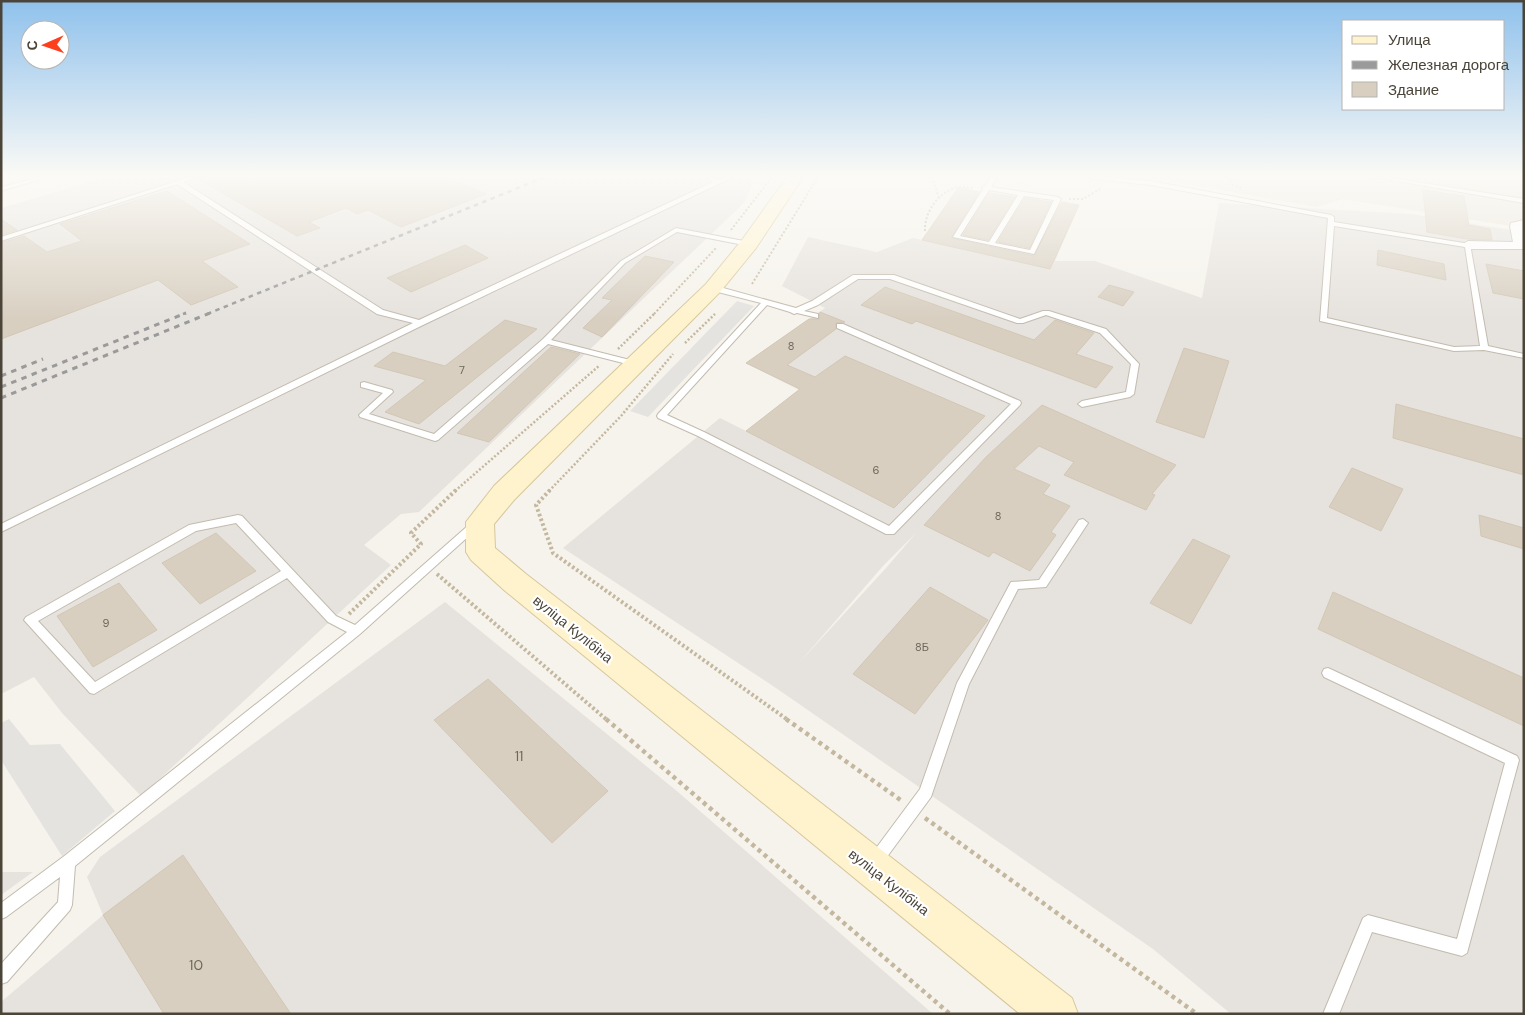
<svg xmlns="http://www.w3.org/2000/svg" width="1525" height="1015" viewBox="0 0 1525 1015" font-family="'DM Sans',sans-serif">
  <rect width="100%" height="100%" fill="#f6f3ec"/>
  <path fill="#eae5da" d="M1147,177H1524V228L1343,199L1317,207Z"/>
  <path fill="#e6e2dd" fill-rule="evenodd" d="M107,177H742L754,181L745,202L419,512L401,514L364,545L391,565L141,796L62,713L34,677L1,694V208Z
    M958,188L1079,205L1055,261H1095L1202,298L1219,203L1411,214L1524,232V1014H1231L1153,949L776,688L563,548L720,418L746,431L799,390L746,363L825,308L782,286L808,237L877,252L913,238L922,240ZM916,533L886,568L799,663L883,566Z
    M445,602L678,792L933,1014H1V1002L103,915L87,877L100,857Z
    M1,872H33L1,895Z"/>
  <path fill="#e5e3e0" d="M737,301L754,306L648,417L630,411Z
    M9,719L30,745L60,744L115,811L62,856L1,760V723Z"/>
  <path fill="#d8cfc1" stroke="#d3c7b4" d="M200,177H446L486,194L401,227L368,210L357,214L346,208L309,222L320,228L297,236L198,179Z
    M958,188L979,192L951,238L1034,256L1061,204L1062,202L1079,205L1050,269L922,240Z
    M1423,190L1464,196L1469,225L1490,229L1492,240L1467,239L1427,232Z
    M167,191L250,244L202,261L238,287L191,305L158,280L1,339V243L24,236L47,252L82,241L60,224Z
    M989,193L1015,197L988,240L963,235Z
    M1025,198L1051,202L1029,248L998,242Z
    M1,219L17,230L1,235Z
    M465,245L488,258L411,292L387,278Z
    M1378,250L1444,264L1446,280L1377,265Z
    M645,256L674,262L602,337L583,328L612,300L602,298Z
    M1486,264L1524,271V299L1493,293Z
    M1109,285L1134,292L1123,306L1098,297Z
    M885,287L1034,340L1055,320L1094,333L1076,354L1113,367L1096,388L916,321L912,324L861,305Z
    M820,312L845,322L836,323V329L787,365L815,377L845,356L985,416L894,508L746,431L800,389L746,363L809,319H819Z
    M505,320L537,329L419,424L385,412L426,380L374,366L393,352L445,366Z
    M551,347L580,354L489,442L457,433Z
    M1184,348L1229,361L1204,438L1156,422Z
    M1396,404L1524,439V475L1393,438Z
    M1042,405L1176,465L1152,494L1155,495L1146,510L1064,475L1074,462L1039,446L1014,469L1050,485L1043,494L1070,506L1051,532L1056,535L1030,571L993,552L989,557L924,525L986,457Z
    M1352,468L1403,489L1381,531L1329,507Z
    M1479,515L1524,528V549L1481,536Z
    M216,533L256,571L200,604L162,563Z
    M1193,539L1230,556L1191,624L1150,603Z
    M119,583L157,630L93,667L57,616Z
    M930,587L988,620L915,714L853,674Z
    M1333,592L1524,678V726L1318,629Z
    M488,679L608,791L552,843L434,720Z
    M183,855L291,1014H164L103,915Z"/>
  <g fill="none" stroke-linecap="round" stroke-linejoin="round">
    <defs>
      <path id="service" d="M40,177H48L1,191V187Z
        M190,177H198L183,182L383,310L419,320L713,182L706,177H712L717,180L726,177H733L423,325L1,532V524L413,323L377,314L177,184L1,241V237Z
        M991,177H997L991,187L1058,197L1061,199L1034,254L953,237L983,189L982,188L985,186ZM989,190L1018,195L989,242L960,236ZM1024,196L1054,200L1030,250L995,243Z
        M1089,177H1106L1151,181L1331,215L1334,217V222L1470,244L1488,346L1524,354V358L1484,350L1454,351L1320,321L1328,218L1151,185L1092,179ZM1334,226L1465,247L1480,346L1454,347L1327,318Z
        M1374,177H1385L1524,199V203Z
        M676,228L749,242L752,244L749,246L677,232L625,263L551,340L638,362V366H635L548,344L438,440L435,441L360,417L359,415L383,393L361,387V383L364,382L392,390L393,392L369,414L434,434L543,339L621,261Z
        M853,275H894L1020,319L1043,311H1049L1106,329L1139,364L1134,394L1130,397L1082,407L1078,404L1082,401L1126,392L1131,364L1100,333L1046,315L1023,323H1017L890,279H858L818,305L804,311L818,314V318L797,313L794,314L790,312L767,305L667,415L704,432L889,526L1011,404L837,328V324H843L1020,401L1021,403L1020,405L894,534H886L698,436L658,418L657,416L658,414L761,303L710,290V286H716L796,308L812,301Z
        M238,515L242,516L336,616L355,625L471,523L475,522L480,526L360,634L75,866L72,905L70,910L7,982L1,984V964L58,902L60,877L6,917L1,919V903L63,857L347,632L328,622L287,578L94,694L90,693L24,620L26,617L189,525ZM236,523L281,571L95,682L38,621L196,531Z
        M1083,519L1088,523L1046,587L1018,589L969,684L931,797L881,865L876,867L871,865L869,860L871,855L920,789L957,683L1011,582L1039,580L1079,520Z
        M1328,668L1517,756L1519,760L1467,953L1462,956L1372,932L1339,1014H1323L1363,918L1368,915L1457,939L1505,763L1324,677L1322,673L1324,669Z"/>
      <path id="minor" d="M1524,220V249H1468L1461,245L1468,241L1513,242L1510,226L1511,223Z"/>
      <path id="secondary" d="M787,177H803L756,248L720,292L514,500L494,524L495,548L526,574L1072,998L1078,1014H1020L504,590L471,560L466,552V522L494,486L706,284L742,240Z"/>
    </defs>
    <use href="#service" stroke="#c2bbae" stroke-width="2"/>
    <use href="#minor" stroke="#c2bbae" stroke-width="2"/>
    <use href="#secondary" stroke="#d6c79b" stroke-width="2"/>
    <path stroke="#c4b79f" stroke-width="2" stroke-dasharray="2 2" stroke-linecap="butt" d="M932,177L939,198
      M1228,177L1233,185L1242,188
      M1069,199H1083L1102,188
      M731,230L772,177
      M925,231C924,212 939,191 958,187C963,186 969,188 974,188
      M752,284L818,177
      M654,314L716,248"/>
    <path stroke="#c4b79f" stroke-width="2.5" stroke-dasharray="2 2" stroke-linecap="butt" d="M685,343L715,314
      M618,349L655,313
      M455,491L600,365
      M549,491L621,416L673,354"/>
    <path stroke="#c4b79f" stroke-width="4" stroke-dasharray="2.5 2.5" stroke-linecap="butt" d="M550,490L536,505L553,553L788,720
      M437,574L607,720
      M349,614L421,544L411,533L456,490"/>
    <path stroke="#c4b79f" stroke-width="4.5" stroke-dasharray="4 4" stroke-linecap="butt" d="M606,719L950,1014
      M786,719L902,801
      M925,818L1197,1014"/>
    <use href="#service" fill="#fff" fill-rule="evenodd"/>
    <use href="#minor" fill="#fff" fill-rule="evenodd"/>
    <use href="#secondary" fill="#fff3cd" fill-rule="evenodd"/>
    <path stroke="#9a9a9a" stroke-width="2.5" stroke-dasharray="4.5 4.5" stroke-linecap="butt" d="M183,314L186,313
      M207,314L545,177"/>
    <path stroke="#9a9a9a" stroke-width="3" stroke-dasharray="5.5 5.5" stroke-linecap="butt" d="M1,376L43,359
      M1,387L186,313
      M1,398L210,313"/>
  </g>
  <linearGradient id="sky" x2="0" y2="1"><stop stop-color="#8fc1ec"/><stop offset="0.55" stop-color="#fbfaf6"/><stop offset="1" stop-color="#fbfaf6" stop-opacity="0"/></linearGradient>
  <rect width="1525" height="319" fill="url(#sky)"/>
  <g text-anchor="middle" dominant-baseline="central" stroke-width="4.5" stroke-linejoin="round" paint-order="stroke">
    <g font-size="11" fill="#6e675b">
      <text x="791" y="346">8</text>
      <text x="462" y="370">7</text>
      <text x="876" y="470">6</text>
      <text x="998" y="516">8</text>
      <text x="106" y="623">9</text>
      <text x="922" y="647">8Б</text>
    </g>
    <g font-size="14" fill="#4b4439" stroke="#fff">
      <text transform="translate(573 629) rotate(39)">вуліца Кулібіна</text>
      <text transform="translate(889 882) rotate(38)">вуліца Кулібіна</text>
    </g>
    <g font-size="14" fill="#6e675b">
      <text x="519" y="756">11</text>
      <text x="196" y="965">10</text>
    </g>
  </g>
  <rect width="1525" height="1015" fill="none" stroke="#4b4439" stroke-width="5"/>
  <rect x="1342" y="20" width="162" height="90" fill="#ffffff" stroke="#b7b4b0"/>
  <rect x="1352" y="36" width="25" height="8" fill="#fff3cd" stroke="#b7b4b0"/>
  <text x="1388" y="45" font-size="15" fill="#4b4439">Улица</text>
  <rect x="1352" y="61" width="25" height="8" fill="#9a9a9a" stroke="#b7b4b0"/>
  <text x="1388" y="70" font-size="15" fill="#4b4439">Железная дорога</text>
  <rect x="1352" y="82" width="25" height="15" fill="#d8cfc1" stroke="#b7b4b0"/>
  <text x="1388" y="95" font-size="15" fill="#4b4439">Здание</text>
  <g transform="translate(45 45) rotate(268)"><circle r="24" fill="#ffffff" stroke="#b7b4b0"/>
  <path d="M0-4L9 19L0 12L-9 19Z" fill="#fc3f1d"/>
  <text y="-8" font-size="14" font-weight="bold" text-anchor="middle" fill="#4b4439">С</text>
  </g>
</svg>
